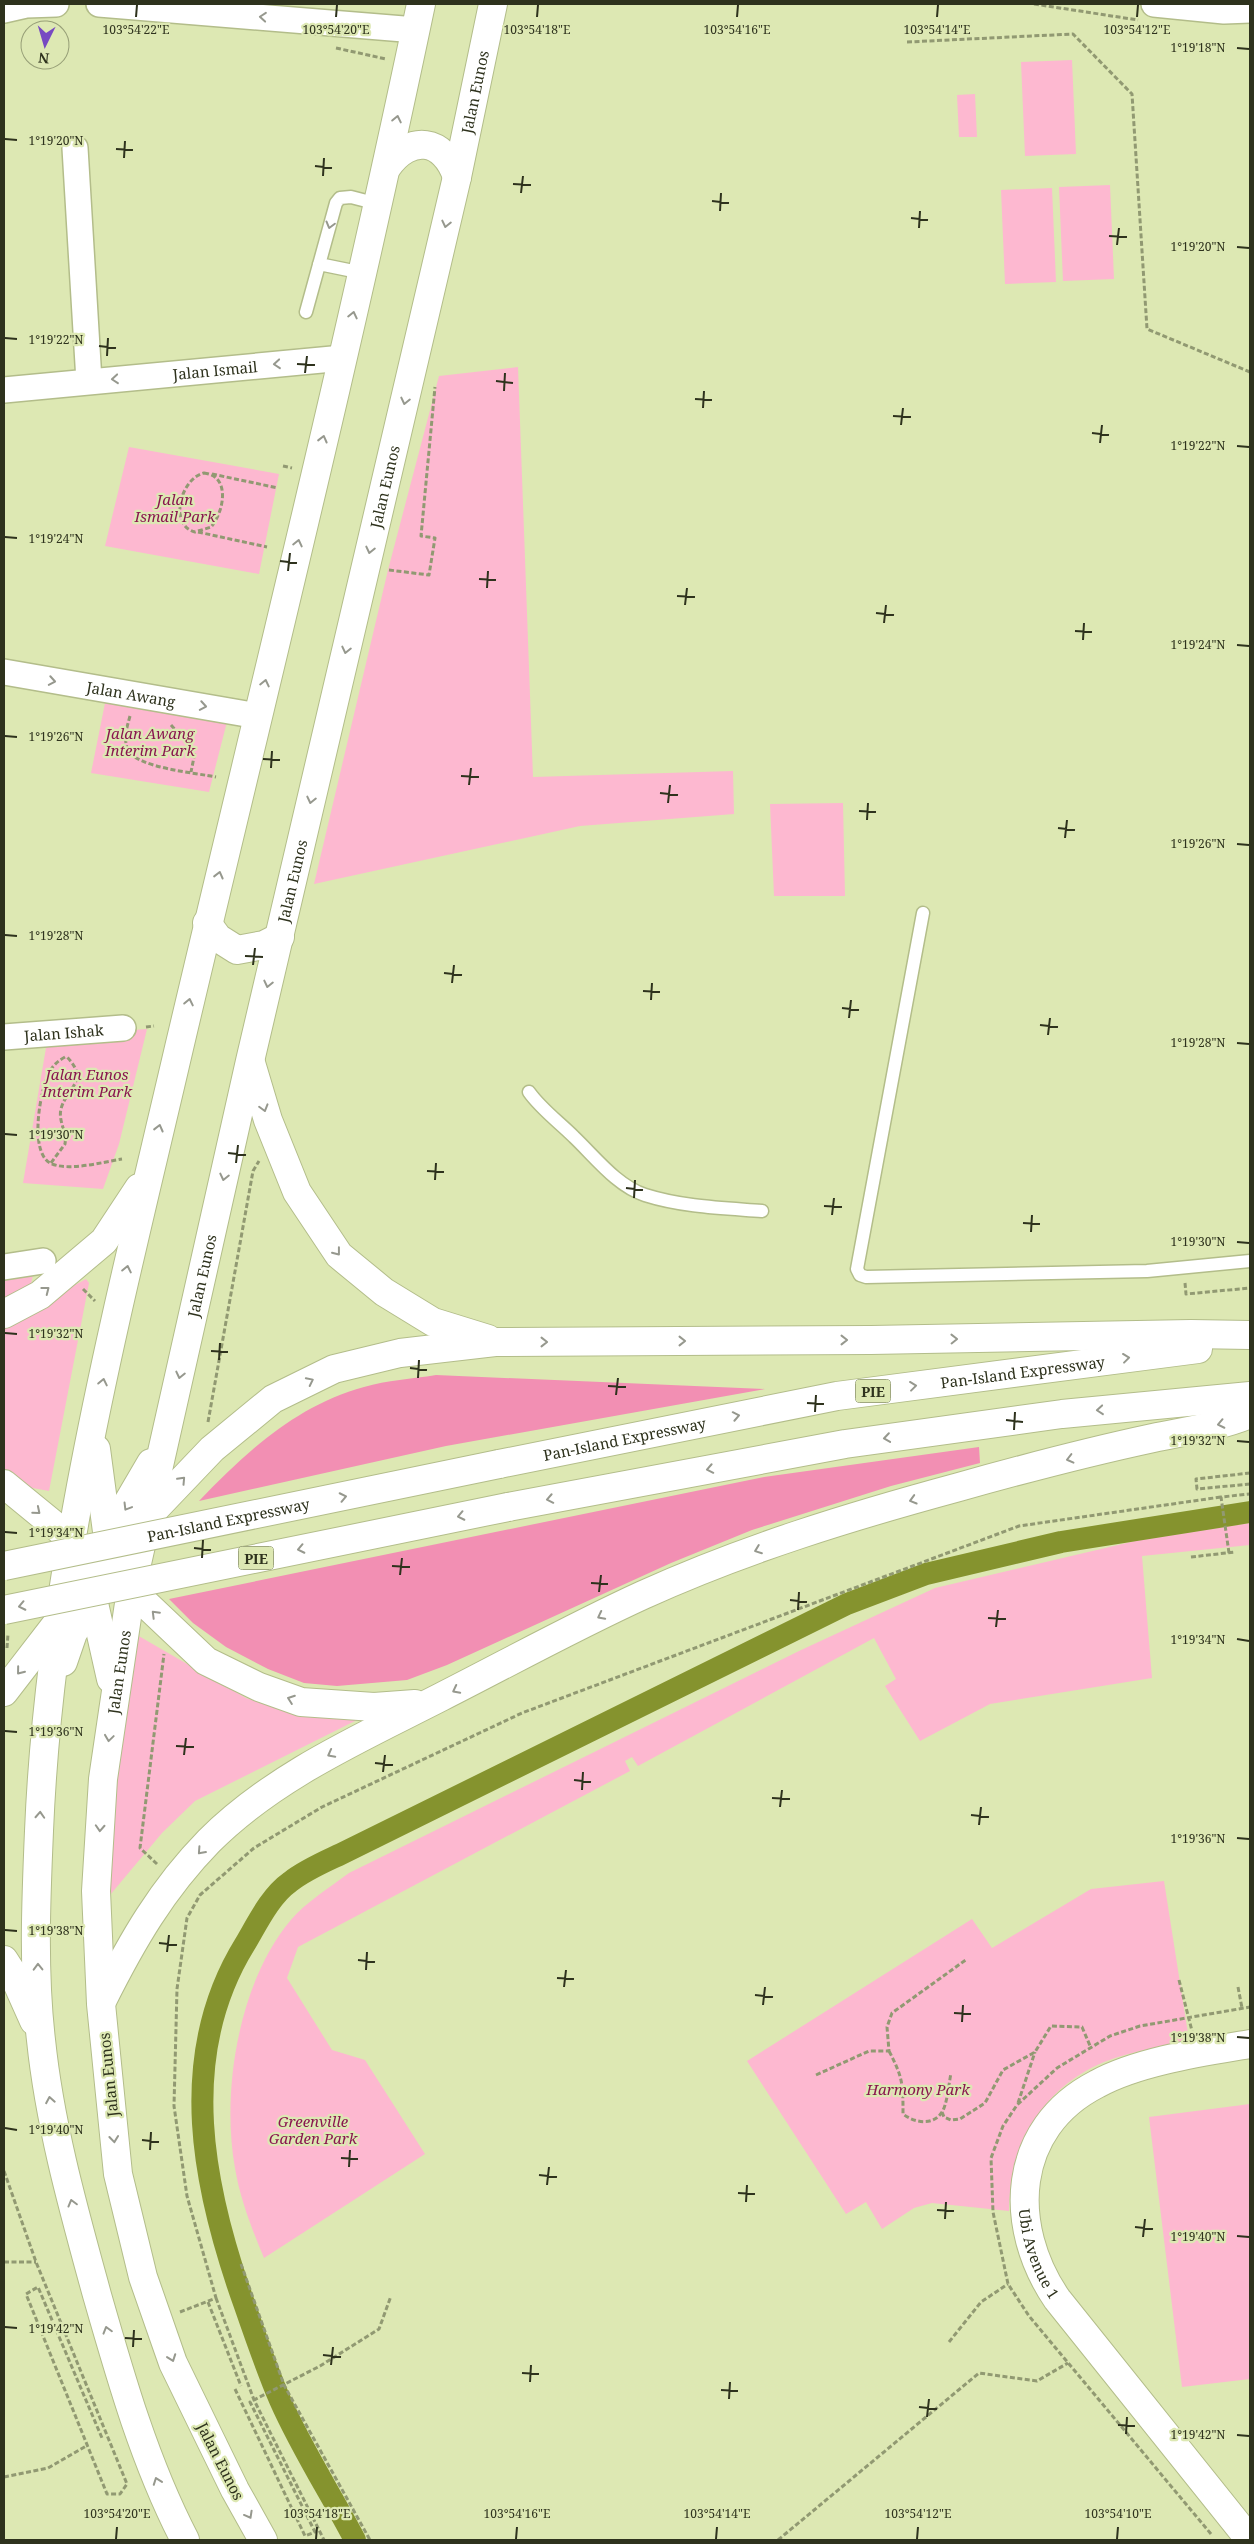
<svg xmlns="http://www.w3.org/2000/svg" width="1254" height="2544" viewBox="0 0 1254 2544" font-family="'Noto Serif',serif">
  <rect width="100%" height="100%" fill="#dde8b3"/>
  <path fill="#fdb8d0" d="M1072,60L1076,154L1025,156L1021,62Z
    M975,94L977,137H959L957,95Z
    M1110,185L1114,279L1063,281L1059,187Z
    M1052,188L1056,282L1005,284L1001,190Z
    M518,367L533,777L733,771L734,814L580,826L314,884L388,570L439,376Z
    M129,447L279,474L259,574L105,546Z
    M107,693L229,714L209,792L91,773Z
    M843,803L845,896H774L770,804Z
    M147,1029L119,1144L103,1189L23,1183L48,1036Z
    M34,1270L31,1284L4,1306V1274Z
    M86,1279L89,1283L49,1491L27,1487L4,1469V1324Z
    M1250,1523V1545L1142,1556L1152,1678L990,1704L920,1741L885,1686L896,1679L874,1638L638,1766L632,1757L625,1761L630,1771L298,1947L287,1978L332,2050L365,2060L425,2154L264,2258C252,2229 240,2199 235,2168C221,2091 239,1982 290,1921C306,1902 329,1888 349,1873L799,1651L935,1588L1135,1541Z
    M137,1635L246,1698L276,1708L357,1720L195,1801L162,1833L110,1895L115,1773Z
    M1164,1881L1189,2040C1157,2047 1122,2053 1093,2067C1038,2095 1009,2150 1009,2211L932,2203L914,2208L882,2229L866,2202L846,2214L747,2061L972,1919L992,1948L1091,1889Z
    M1250,2104V2379L1182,2387L1149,2117Z"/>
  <path fill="#f28fb3" d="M436,1375L765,1389L446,1446L199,1501C246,1452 297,1405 364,1387C387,1380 412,1379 436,1375Z
    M979,1447L980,1463L891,1486L752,1530L671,1563L447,1665L407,1680L337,1686L304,1683L268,1669L226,1647L193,1623L169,1599L764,1477Z"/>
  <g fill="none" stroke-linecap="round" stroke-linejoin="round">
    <path stroke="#85932e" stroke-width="22" d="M355,2540C331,2494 301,2448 280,2400C267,2370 256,2338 245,2306C203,2189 175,2057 245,1944C257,1924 270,1896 290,1882C305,1870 324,1862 341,1854L847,1604L926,1574L1061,1542L1250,1512"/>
    <defs>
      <path id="lane" d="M319,264L363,273
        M306,312L336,203L340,198L351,197L378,204
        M923,913L857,1269L860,1275L866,1277L1147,1271L1250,1261
        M529,1092C541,1109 559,1122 574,1137C595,1157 617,1186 645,1195C683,1207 723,1208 762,1211"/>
      <g id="street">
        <path d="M99,4L416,30"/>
        <path d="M1154,4L1224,11L1250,10"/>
        <path d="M4,10L26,5L56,4"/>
        <path d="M75,148L89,381"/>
        <path id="s1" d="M4,390L343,358"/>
        <path id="s2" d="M4,672L258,716"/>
        <path id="s3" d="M4,1037L123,1028"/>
        <path d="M4,1267L43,1261"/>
      </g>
      <g id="secondary">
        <path id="s4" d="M1250,2044C1203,2052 1139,2061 1097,2084C1011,2128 1007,2226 1057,2299L1250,2540"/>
      </g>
      <g id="highway">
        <path d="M387,167C410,134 444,138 457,177"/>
        <path d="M207,923L218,938L237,950L264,945L280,937"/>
        <path d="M251,1063L268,1120L297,1192L339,1255L384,1292L433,1322L488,1339"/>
        <path d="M4,1314L40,1295L104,1241L139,1188"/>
        <path d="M96,1449L108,1539L116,1567L131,1590L206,1661L259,1687L301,1702L374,1707L415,1704"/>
        <path id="s5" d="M499,1464L837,1396L1198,1349"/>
        <path d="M4,1484L70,1538L77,1552"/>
        <path d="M508,1507L845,1444L1062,1414L1250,1396"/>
        <path d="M91,1590L111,1679"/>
        <path d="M63,1662L73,1633L149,1515L212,1449L273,1399L334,1369L400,1353L495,1342L871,1340L1191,1334L1250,1335"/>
        <path d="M4,1692L58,1622L151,1463"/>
        <path d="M4,1960L13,1974L34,2021"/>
        <path d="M102,2001C132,1941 162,1889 209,1841C274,1776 361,1738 441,1697C508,1663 575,1626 643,1595C744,1549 852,1516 959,1487C1023,1469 1088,1452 1153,1438C1186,1431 1219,1427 1250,1414"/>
        <path d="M185,2540C145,2463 121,2379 97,2295C74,2211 50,2127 41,2040C33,1971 36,1900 39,1831C50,1565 119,1306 179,1048C261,700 348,353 421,4"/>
        <path id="s6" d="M263,2540L235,2490L173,2363L143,2277L118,2174L101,2004L96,1891L103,1779L131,1590L250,1061L457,177L493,4"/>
      </g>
    </defs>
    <use href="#lane" stroke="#b3bd8a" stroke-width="15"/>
    <use href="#street" stroke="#b3bd8a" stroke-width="28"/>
    <use href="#secondary" stroke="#b3bd8a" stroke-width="30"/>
    <use href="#highway" stroke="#b3bd8a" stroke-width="30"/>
    <path stroke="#919972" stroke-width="3" stroke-dasharray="5 2.5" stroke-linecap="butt" d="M1034,4L1138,20
      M907,42L1073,34L1132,94L1147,329L1250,372
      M336,48L386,59
      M283,466L292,468
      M204,473C231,476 224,512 211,527L195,532C168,525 181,478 204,473Z
      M212,474L278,488
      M198,532L267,547
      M389,570L429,575L435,538L421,536L435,387
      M130,716C127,727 123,739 128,750C137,768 197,773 216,777
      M171,725L195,752L191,772
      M146,1027L154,1026
      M65,1057C58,1061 53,1065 49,1073C40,1091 29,1151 50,1163C67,1172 103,1162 122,1159
      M51,1163L65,1144C67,1132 58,1121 61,1109C66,1088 91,1081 66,1056
      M1185,1283L1186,1294L1250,1288
      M83,1289L95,1301
      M208,1422L253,1171L259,1161
      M1250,1473L1196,1479L1197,1489L1250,1484
      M1229,1553L1221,1497L1250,1494
      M1191,1557L1235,1552
      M7,1648L8,1634
      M157,1864L140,1848L164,1654
      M1179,1980L1192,2031
      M1238,1987L1242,2008
      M889,2051C903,2078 903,2084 903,2114C913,2122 933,2127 942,2112C947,2105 949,2083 951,2073
      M816,2075L869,2051H889L887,2027L892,2013L967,1959
      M1018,2103L1035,2052
      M942,2112L944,2117L951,2120L960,2119L985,2103L1003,2070L1035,2052L1051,2026L1082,2027L1091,2048
      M4,2171L36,2262L127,2484L120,2494H107L26,2294L38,2287L102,2438
      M4,2262H36
      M241,2264L284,2385L370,2540
      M216,2298L254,2400L324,2540
      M208,2302L241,2386
      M180,2312L216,2298L187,2196L174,2106L177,1989L187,1918L200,1895L254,1848L322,1807L522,1713L1019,1526L1221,1497
      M949,2342L981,2302L1008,2284
      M235,2389L305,2536L315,2532L250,2402L320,2366L379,2329L391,2296
      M4,2477L48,2468L88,2445
      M1211,2534L1029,2316L1008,2284L993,2212L991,2158L1003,2126L1017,2105L1057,2068L1110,2036L1140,2026L1250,2007
      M778,2540L979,2373L1037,2381L1068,2363"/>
    <use href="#lane" stroke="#fff" stroke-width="12"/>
    <use href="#street" stroke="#fff" stroke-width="25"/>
    <use href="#secondary" stroke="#fff" stroke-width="28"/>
    <use href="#highway" stroke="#fff" stroke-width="28"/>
    <defs>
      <g id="highway-bridge">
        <path id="s7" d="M4,1566L499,1464"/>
        <path d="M4,1610L508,1507"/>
      </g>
    </defs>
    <use href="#highway-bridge" stroke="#b3bd8a" stroke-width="30" stroke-linecap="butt"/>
    <use href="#highway-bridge" stroke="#fff" stroke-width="28"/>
  </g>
  <defs><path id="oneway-chevron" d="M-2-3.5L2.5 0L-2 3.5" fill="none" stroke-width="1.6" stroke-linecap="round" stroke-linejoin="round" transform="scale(1.25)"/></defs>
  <g stroke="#96988e">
    <use href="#oneway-chevron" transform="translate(263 17) rotate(-175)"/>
    <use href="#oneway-chevron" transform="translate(397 119) rotate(-78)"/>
    <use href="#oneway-chevron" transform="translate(446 224) rotate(103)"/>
    <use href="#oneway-chevron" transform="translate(330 225) rotate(105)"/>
    <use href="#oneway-chevron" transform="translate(353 315) rotate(-77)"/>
    <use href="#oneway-chevron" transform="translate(277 364) rotate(175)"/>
    <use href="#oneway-chevron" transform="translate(115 379) rotate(175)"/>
    <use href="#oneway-chevron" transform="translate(405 401) rotate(103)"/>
    <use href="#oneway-chevron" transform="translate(323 439) rotate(-76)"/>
    <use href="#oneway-chevron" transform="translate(298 543) rotate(-77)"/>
    <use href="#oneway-chevron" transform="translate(370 550) rotate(103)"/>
    <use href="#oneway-chevron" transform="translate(346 650) rotate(103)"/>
    <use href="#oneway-chevron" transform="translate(52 681) rotate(10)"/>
    <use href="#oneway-chevron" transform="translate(265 683) rotate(-77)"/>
    <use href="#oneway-chevron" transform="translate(203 706) rotate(10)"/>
    <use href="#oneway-chevron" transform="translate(311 800) rotate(103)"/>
    <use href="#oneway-chevron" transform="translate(219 875) rotate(-76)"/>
    <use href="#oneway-chevron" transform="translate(268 984) rotate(103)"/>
    <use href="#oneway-chevron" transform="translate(189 1002) rotate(-78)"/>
    <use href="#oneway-chevron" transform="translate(264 1108) rotate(74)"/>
    <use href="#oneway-chevron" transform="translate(159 1128) rotate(-76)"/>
    <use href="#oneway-chevron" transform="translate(224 1177) rotate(103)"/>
    <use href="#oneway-chevron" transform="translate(337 1252) rotate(52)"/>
    <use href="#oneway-chevron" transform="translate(127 1269) rotate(-78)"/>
    <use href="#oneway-chevron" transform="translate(46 1290) rotate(-38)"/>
    <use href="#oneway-chevron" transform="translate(954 1339) rotate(-1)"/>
    <use href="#oneway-chevron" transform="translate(844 1340)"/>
    <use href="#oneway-chevron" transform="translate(682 1341)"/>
    <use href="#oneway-chevron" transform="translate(544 1342)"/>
    <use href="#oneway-chevron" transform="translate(1126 1358) rotate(-7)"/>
    <use href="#oneway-chevron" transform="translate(180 1375) rotate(103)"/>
    <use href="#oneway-chevron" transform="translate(310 1381) rotate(-26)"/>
    <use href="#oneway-chevron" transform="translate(103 1382) rotate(-78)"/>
    <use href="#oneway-chevron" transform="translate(913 1386) rotate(-7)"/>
    <use href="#oneway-chevron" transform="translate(1100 1410) rotate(175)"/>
    <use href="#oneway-chevron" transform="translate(736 1416) rotate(-11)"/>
    <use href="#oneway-chevron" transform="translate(1221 1424) rotate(168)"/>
    <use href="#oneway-chevron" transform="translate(887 1438) rotate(172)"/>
    <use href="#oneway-chevron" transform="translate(1070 1459) rotate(166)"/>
    <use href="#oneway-chevron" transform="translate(710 1469) rotate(169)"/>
    <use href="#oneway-chevron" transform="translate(182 1480) rotate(-47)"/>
    <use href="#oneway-chevron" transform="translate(343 1497) rotate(-12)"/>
    <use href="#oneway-chevron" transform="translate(550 1499) rotate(169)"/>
    <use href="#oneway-chevron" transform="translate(913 1500) rotate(164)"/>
    <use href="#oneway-chevron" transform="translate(127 1507) rotate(121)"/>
    <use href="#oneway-chevron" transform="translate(37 1511) rotate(40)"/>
    <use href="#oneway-chevron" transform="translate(461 1516) rotate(168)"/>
    <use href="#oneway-chevron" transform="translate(301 1549) rotate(168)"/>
    <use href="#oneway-chevron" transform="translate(758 1550) rotate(159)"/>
    <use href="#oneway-chevron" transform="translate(22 1606) rotate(168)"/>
    <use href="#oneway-chevron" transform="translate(155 1614) rotate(-135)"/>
    <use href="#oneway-chevron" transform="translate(601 1616) rotate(153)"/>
    <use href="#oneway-chevron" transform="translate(20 1671) rotate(129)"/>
    <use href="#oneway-chevron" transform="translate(456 1690) rotate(153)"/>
    <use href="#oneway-chevron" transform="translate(291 1699) rotate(-160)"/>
    <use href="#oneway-chevron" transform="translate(109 1738) rotate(98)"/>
    <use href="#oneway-chevron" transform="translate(331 1754) rotate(152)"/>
    <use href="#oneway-chevron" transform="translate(40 1815) rotate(-87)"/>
    <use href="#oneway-chevron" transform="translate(100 1828) rotate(93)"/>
    <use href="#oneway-chevron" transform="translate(201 1851) rotate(132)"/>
    <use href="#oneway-chevron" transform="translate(38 1967) rotate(-91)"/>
    <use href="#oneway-chevron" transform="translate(50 2100) rotate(-100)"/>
    <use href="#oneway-chevron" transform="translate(114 2139) rotate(84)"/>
    <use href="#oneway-chevron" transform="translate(72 2203) rotate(-105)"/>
    <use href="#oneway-chevron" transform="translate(107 2330) rotate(-106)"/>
    <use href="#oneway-chevron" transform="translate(172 2358) rotate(70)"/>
    <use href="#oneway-chevron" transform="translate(157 2481) rotate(-110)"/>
    <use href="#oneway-chevron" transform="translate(249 2515) rotate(61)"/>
  </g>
  <path fill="none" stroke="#2e321d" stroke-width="2" d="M136,17L137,5M336,17L337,5M537,17L538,5M737,17L738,5M937,17L938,5M1137,17L1138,5M1237,48L1249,49M5,139L17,140M116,149L133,150M124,158L125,141M315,166L332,168M323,176L324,158M513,184L531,185M521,193L523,176M712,201L729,203M720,211L721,193M911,218L928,220M919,228L920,211M1109,236L1127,237M1117,245L1119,228M1237,247L1249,248M5,338L17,339M99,346L116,348M107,356L108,338M297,364L315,365M305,373L307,356M496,381L513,383M504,391L505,373M695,399L712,400M703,408L704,391M893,416L911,417M901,425L903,408M1092,433L1109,435M1100,443L1102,425M1237,446L1249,447M5,537L17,538M280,561L297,563M288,571L290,553M479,579L496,580M487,588L488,571M677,596L695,597M685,605L687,588M876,613L894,615M884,623L886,605M1075,631L1092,632M1083,640L1084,623M1237,645L1249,646M5,736L17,737M263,759L280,760M271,768L272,751M461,776L479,777M469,785L471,768M660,793L678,795M668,803L670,785M859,811L876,812M867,820L868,803M1058,828L1075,830M1065,838L1067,820M1237,844L1249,845M5,935L17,936M245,956L263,957M253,965L255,948M444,973L462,975M452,983L454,965M643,991L660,992M651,1000L652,983M842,1008L859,1010M849,1018L851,1000M1040,1025L1058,1027M1048,1035L1050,1018M1237,1043L1249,1044M5,1134L17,1135M228,1153L246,1155M236,1163L238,1145M427,1171L444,1172M435,1180L436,1163M626,1188L643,1190M634,1198L635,1180M824,1206L842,1207M832,1215L834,1198M1023,1223L1040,1224M1031,1232L1032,1215M1237,1242L1249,1243M5,1333L17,1334M211,1351L228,1352M219,1360L220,1343M410,1368L427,1370M418,1378L419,1360M608,1386L626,1387M616,1395L618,1378M807,1403L824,1404M815,1412L816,1395M1006,1420L1023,1422M1014,1430L1015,1412M1237,1441L1249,1442M5,1532L17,1533M194,1548L211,1550M202,1558L203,1540M392,1566L410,1567M400,1575L402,1558M591,1583L608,1584M599,1592L601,1575M790,1600L807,1602M798,1610L799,1592M988,1618L1006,1619M996,1627L998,1610M1237,1639L1249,1641M5,1731L17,1732M176,1746L194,1747M184,1755L186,1738M375,1763L393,1765M383,1772L385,1755M574,1780L591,1782M582,1790L583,1772M772,1798L790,1799M780,1807L782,1790M971,1815L989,1817M979,1825L981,1807M1237,1838L1249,1839M5,1930L17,1931M159,1943L177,1945M167,1952L169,1935M358,1960L375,1962M366,1970L367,1952M557,1978L574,1979M564,1987L566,1970M755,1995L773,1997M763,2005L765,1987M954,2013L971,2014M962,2022L963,2005M1237,2037L1249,2038M5,2128L17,2130M142,2140L159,2142M150,2150L151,2132M341,2158L358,2159M349,2167L350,2150M539,2175L557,2177M547,2185L549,2167M738,2193L755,2194M746,2202L747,2185M937,2210L954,2211M945,2219L946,2202M1135,2227L1153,2229M1237,2236L1249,2237M1143,2237L1145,2219M5,2327L17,2328M125,2338L142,2339M133,2347L134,2330M323,2355L341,2357M331,2365L333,2347M522,2373L539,2374M530,2382L531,2365M721,2390L738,2391M729,2399L730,2382M919,2407L937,2409M927,2417L929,2399M1118,2425L1135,2426M1126,2434L1127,2417M1237,2435L1249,2436M116,2539L117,2527M316,2539L317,2527M516,2539L517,2527M716,2539L717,2527M917,2539L918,2527M1117,2539L1118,2527"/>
  <g text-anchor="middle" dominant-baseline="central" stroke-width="4.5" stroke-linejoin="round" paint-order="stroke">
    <g fill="#dde8b3" stroke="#62694a" stroke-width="1">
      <rect x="855.5" y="1379.5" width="35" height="23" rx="4"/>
      <rect x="238.5" y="1546.5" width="35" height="23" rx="4"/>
    </g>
    <g font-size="14" font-weight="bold" fill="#2e321d">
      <text x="873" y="1391">PIE</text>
      <text x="256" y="1558">PIE</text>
    </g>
    <g font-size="15" fill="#2e321d" stroke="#dde8b3">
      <text stroke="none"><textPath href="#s6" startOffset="2520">Jalan Eunos</textPath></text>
      <text stroke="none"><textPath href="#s1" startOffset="212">Jalan Ismail</textPath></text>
      <text stroke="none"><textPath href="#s6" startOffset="2115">Jalan Eunos</textPath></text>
      <text stroke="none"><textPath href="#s2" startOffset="129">Jalan Awang</textPath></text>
      <text stroke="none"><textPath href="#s6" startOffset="1710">Jalan Eunos</textPath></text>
      <text stroke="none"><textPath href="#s3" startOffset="60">Jalan Ishak</textPath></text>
      <text stroke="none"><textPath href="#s6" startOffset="1305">Jalan Eunos</textPath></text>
      <text stroke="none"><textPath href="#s5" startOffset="532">Pan-Island Expressway</textPath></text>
      <text stroke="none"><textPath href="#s5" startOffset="128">Pan-Island Expressway</textPath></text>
      <text stroke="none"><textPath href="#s7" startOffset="229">Pan-Island Expressway</textPath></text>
      <text stroke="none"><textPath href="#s6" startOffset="900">Jalan Eunos</textPath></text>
      <text transform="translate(108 2075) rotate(-96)">Jalan Eunos</text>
      <text stroke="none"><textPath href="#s4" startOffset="359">Ubi Avenue 1</textPath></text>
      <text transform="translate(221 2461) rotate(63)">Jalan Eunos</text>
    </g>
    <g font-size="15" font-style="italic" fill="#89164f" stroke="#dde8b3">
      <text x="175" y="499">Jalan<tspan x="175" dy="17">Ismail Park</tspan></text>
      <text x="150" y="733">Jalan Awang<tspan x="150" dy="17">Interim Park</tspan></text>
      <text x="87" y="1074">Jalan Eunos<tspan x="87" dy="17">Interim Park</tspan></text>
      <text x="918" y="2089">Harmony Park</text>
      <text x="313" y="2121">Greenville<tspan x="313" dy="17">Garden Park</tspan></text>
    </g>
  </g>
  <g font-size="12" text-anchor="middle" fill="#2e321d" stroke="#dde8b3" stroke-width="4.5" stroke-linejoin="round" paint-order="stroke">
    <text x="136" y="34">103°54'22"E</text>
    <text x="336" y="34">103°54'20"E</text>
    <text x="537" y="34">103°54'18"E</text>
    <text x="737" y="34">103°54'16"E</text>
    <text x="937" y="34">103°54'14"E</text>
    <text x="1137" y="34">103°54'12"E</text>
    <text x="1198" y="52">1°19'18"N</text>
    <text x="56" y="145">1°19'20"N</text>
    <text x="1198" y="251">1°19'20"N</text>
    <text x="56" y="344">1°19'22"N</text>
    <text x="1198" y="450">1°19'22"N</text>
    <text x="56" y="543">1°19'24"N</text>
    <text x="1198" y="649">1°19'24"N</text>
    <text x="56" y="741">1°19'26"N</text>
    <text x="1198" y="848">1°19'26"N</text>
    <text x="56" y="940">1°19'28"N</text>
    <text x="1198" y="1047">1°19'28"N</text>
    <text x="56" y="1139">1°19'30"N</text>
    <text x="1198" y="1246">1°19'30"N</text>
    <text x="56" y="1338">1°19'32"N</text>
    <text x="1198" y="1445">1°19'32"N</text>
    <text x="56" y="1537">1°19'34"N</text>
    <text x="1198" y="1644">1°19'34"N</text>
    <text x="56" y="1736">1°19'36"N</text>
    <text x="1198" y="1843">1°19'36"N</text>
    <text x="56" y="1935">1°19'38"N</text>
    <text x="1198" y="2042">1°19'38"N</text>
    <text x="56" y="2134">1°19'40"N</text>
    <text x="1198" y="2241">1°19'40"N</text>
    <text x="56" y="2333">1°19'42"N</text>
    <text x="1198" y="2439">1°19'42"N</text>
    <text x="117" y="2518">103°54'20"E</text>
    <text x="317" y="2518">103°54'18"E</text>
    <text x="517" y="2518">103°54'16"E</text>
    <text x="717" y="2518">103°54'14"E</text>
    <text x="918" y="2518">103°54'12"E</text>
    <text x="1118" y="2518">103°54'10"E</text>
  </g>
  <rect width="1254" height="2544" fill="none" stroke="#2e321d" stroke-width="10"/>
  <g transform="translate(45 45) rotate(185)"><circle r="24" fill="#dde8b3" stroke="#979f77"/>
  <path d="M0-4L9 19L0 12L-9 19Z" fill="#7749c2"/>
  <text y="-8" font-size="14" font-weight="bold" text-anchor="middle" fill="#2e321d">N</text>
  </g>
</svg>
